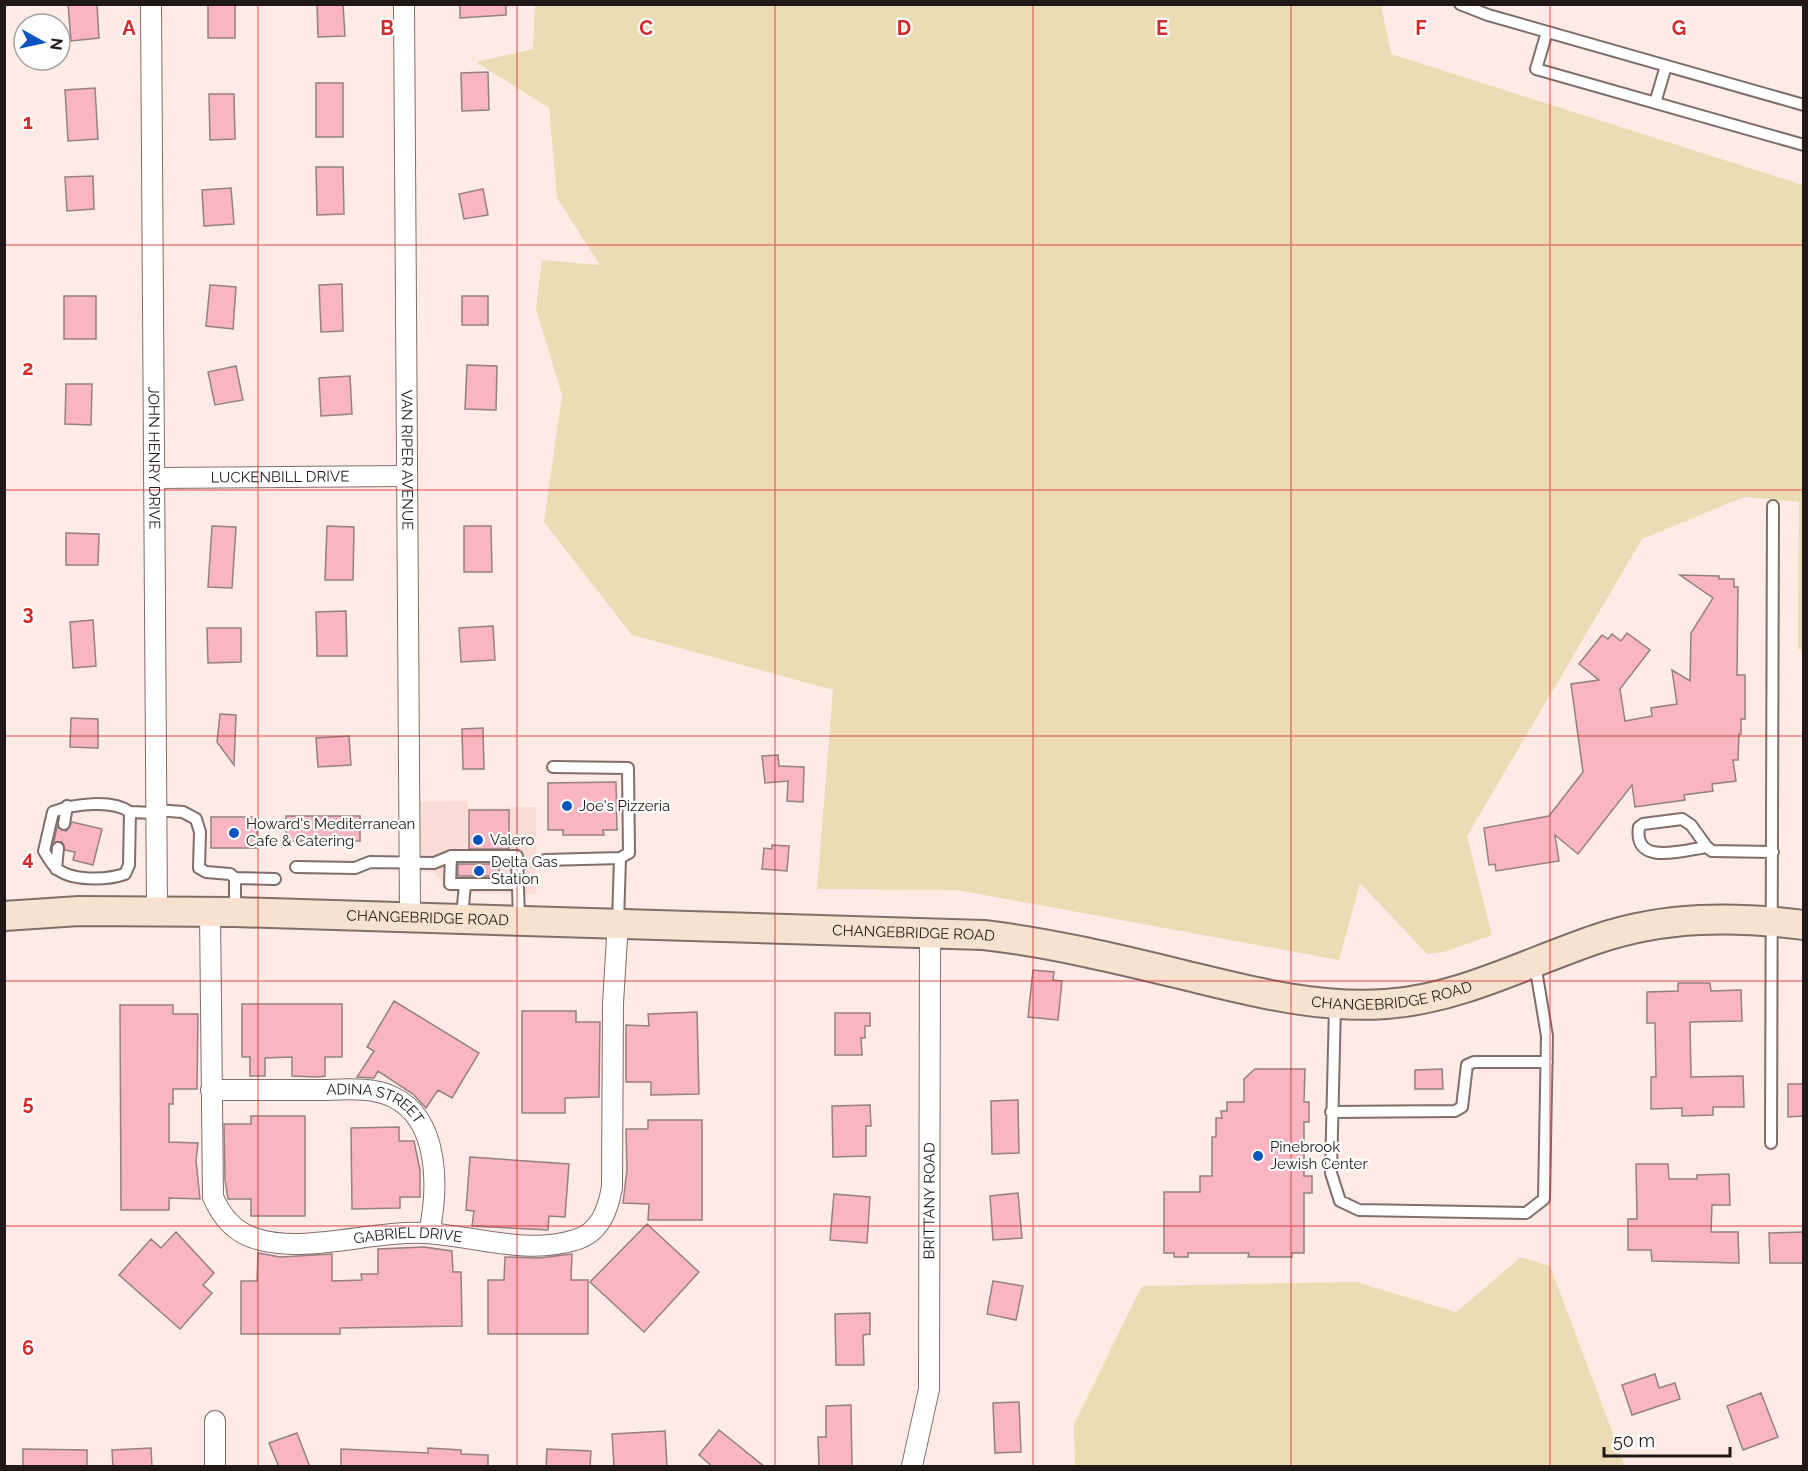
<svg xmlns="http://www.w3.org/2000/svg" width="1808" height="1471" viewBox="0 0 1808 1471" font-family="Raleway,sans-serif">
  <rect width="100%" height="100%" fill="#ffeae5"/>
  <path fill="#f9dcd5" d="M467,801L468,808L536,807V894L457,892L432,872H421L420,802Z"/>
  <path fill="#ecdcb6" d="M535,5H1381L1391,54L1803,185V653L1798,648L1799,502L1744,497L1642,539L1467,836L1492,935L1444,952L1427,954L1360,883L1339,960L957,890L817,889L833,690L632,635L544,522L562,395L536,309L542,260L600,265L557,198L549,108L476,62L533,49Z
    M1521,1257L1550,1266L1625,1466H1075L1074,1424L1142,1286L1356,1282L1456,1312Z"/>
  <path fill="#f9b5c1" stroke="#938183" stroke-width="1.5" d="M68,4H97L99,38L71,41Z
    M208,4H235V38H208Z
    M317,4H343L345,36L318,37Z
    M460,4H506V15L460,18Z
    M488,72L489,110L462,111L461,73Z
    M316,83H343V137H316Z
    M95,88L98,139L68,141L65,90Z
    M209,94H234L235,139L210,140Z
    M316,167H343L344,214L317,215Z
    M93,176L94,209L67,211L65,177Z
    M231,188L234,224L204,226L202,190Z
    M483,189L488,215L464,219L459,194Z
    M342,284L343,331L321,332L319,285Z
    M210,285L236,287L233,329L206,326Z
    M64,296H96V339H64Z
    M462,296H488V325H462Z
    M467,365L497,366L496,410L465,409Z
    M236,366L243,400L215,405L208,372Z
    M350,376L352,414L321,416L319,378Z
    M66,384H92L91,425L65,424Z
    M212,526L236,527L232,588L208,587Z
    M327,526L354,527L353,580H325Z
    M464,526H491L492,572H464Z
    M66,533L99,534L98,565H66Z
    M1680,575L1719,576V579H1734V587H1738L1737,675H1745V719H1741V734H1739L1738,760H1733L1736,781L1712,784L1713,791L1684,795L1685,800L1635,807L1632,785L1578,854L1555,835L1559,861L1496,871L1495,864L1489,865L1484,828L1549,816L1583,772L1571,684L1599,680L1579,664L1602,635L1608,639L1612,634L1621,641L1627,633L1650,650L1620,689L1625,721L1652,716L1651,708L1677,704L1672,670L1690,681L1691,633L1713,598Z
    M346,611L347,656H317L316,612Z
    M93,620L96,666L73,668L70,622Z
    M493,626L495,660L461,662L459,628Z
    M207,628H241V662L208,663Z
    M220,714L236,715L234,765L217,742Z
    M71,718L98,719V748L70,747Z
    M483,728L484,769H463L462,729Z
    M349,736L351,765L318,767L316,738Z
    M778,755L779,766L804,767L803,802L787,801L788,781L765,783L762,756Z
    M616,782L617,830H603L604,835H563V830H548V783Z
    M469,810H509V849H469Z
    M286,816H360V841H286Z
    M211,817H257V848H211Z
    M72,822L102,829L93,865L73,860L75,852L65,850L62,842H54L57,827L66,831Z
    M772,845L789,846L787,871L762,869L764,848L772,849Z
    M458,864H499V876H458Z
    M1033,970L1054,972L1053,980L1062,981L1058,1020L1028,1017Z
    M1678,983H1710L1711,991L1741,990L1742,1021L1690,1022L1691,1077L1743,1076L1744,1107H1713V1115L1682,1116V1108L1651,1109V1077H1656L1655,1023H1647V992L1678,991Z
    M394,1001L479,1053L452,1098L438,1090L426,1108L413,1094L378,1071L374,1078L357,1077L374,1051L367,1047Z
    M242,1004H342V1057H325V1076L317,1077L292,1076V1057L265,1058V1076H250V1057H242Z
    M120,1005H173V1014H198L197,1089H173V1104H169V1142L198,1143L196,1160L200,1199L169,1198V1210H121Z
    M522,1011H576V1022H600L599,1097L565,1098V1113H522Z
    M697,1012L699,1094L651,1095V1082H626V1025L649,1026L648,1014Z
    M835,1013H870V1026H865V1038H861L862,1055H835Z
    M1255,1069H1305L1304,1102H1309V1122H1304V1176H1312V1193H1304V1253H1292V1257H1248L1249,1253H1188V1257H1174V1253H1164V1192H1200V1176H1212V1137H1216V1118H1222L1221,1111H1227V1102H1244V1079Z
    M1442,1069L1443,1089H1415V1070Z
    M1788,1084H1803V1116L1788,1117Z
    M1018,1100L1019,1153L992,1154L991,1101Z
    M870,1105L871,1126H866V1156L833,1157L832,1106Z
    M251,1116H305V1216H251V1199H228L225,1180L224,1124H251Z
    M648,1120H702V1220H648L649,1204L623,1203L627,1170L626,1129H648Z
    M399,1127V1141H414L420,1170V1197H400V1208L352,1209L351,1128Z
    M470,1157L569,1164L565,1217L549,1216L548,1230L472,1226L474,1211L466,1210Z
    M1636,1164H1668L1669,1179H1697V1175L1729,1174L1730,1205H1712L1711,1232H1738L1739,1263L1652,1261L1651,1250H1628V1219H1637Z
    M1018,1193L1022,1238L993,1240L990,1196Z
    M834,1194L870,1197L867,1243L830,1240Z
    M647,1224L699,1272L644,1332L590,1282Z
    M176,1232L214,1273L203,1285L212,1293L180,1329L119,1275L151,1239L161,1248Z
    M1803,1232V1263H1770L1769,1233Z
    M424,1247L452,1251L453,1272H461L462,1326L340,1328V1334H241V1281H257L258,1253L280,1257L332,1254V1281L362,1280L361,1274H378V1249Z
    M572,1254L571,1280H588V1334H488V1280H504L505,1257L539,1258Z
    M993,1281L1023,1286L1016,1320L987,1314Z
    M870,1313V1334L863,1335L864,1365H836L835,1314Z
    M1655,1374L1659,1388L1675,1383L1680,1399L1632,1415L1622,1385Z
    M1761,1393L1778,1437L1743,1450L1727,1406Z
    M1019,1402L1021,1452L995,1453L993,1403Z
    M851,1405L852,1467H819L818,1437H826V1406Z
    M719,1430L765,1467H713L699,1455Z
    M665,1431L667,1467H614L612,1434Z
    M297,1433L310,1467H279L269,1443Z
    M151,1448L152,1467H113L112,1450Z
    M428,1448L461,1450V1454L488,1455V1467H341V1449L428,1453Z
    M23,1449L87,1450V1467H23Z
    M547,1449L591,1451L590,1467H546Z"/>
  <g fill="none" stroke-linecap="round" stroke-linejoin="round">
    <defs>
      <path id="lane" d="M1460,4L1488,15L1804,105
        M1547,32L1536,69L1804,145
        M1655,103L1666,66
        M553,767L628,768L629,853L620,858
        M155,810L183,812L196,819L200,832L199,868L206,872L230,874L235,878L275,879
        M130,812C112,799 73,804 53,812L44,851C47,856 51,863 55,867C70,882 107,880 125,874L129,865L130,812L155,813
        M1682,819L1691,825L1707,847C1684,850 1633,867 1639,827L1643,824Z
        M64,824L67,806
        M1707,847L1712,851L1773,852
        M451,856L450,884H465L462,917
        M545,860L620,858L618,922
        M296,867L355,868L370,862L434,863L451,856H517L519,919
        M56,869L58,848
        M465,884H518
        M235,911V878
        M1335,1005L1331,1173L1340,1201L1359,1210L1526,1213L1544,1199L1547,1036L1535,964
        M1331,1112L1455,1111L1462,1107L1467,1065L1474,1062H1547
        M1771,1143L1773,506"/>
      <g id="street">
        <path id="s1" d="M151,4L157,911"/>
        <path id="s2" d="M404,4L410,916"/>
        <path id="s3" d="M154,478L406,476"/>
        <path id="s4" d="M210,911L213,1197C222,1218 235,1233 257,1239C306,1254 374,1230 425,1233C475,1236 526,1255 575,1240C600,1233 608,1210 612,1187L613,1003L618,922"/>
        <path id="s5" d="M211,1090C246,1090 281,1090 317,1090C341,1090 371,1086 393,1097C441,1120 438,1191 429,1233"/>
        <path d="M215,1466V1421"/>
        <path id="s6" d="M912,1466L929,1389L930,932"/>
      </g>
      <g id="secondary">
        <path id="s7" d="M4,916L79,911L235,912L984,935C1052,943 1118,959 1184,975C1250,991 1317,1009 1386,1004C1460,999 1528,962 1597,939C1664,916 1734,916 1804,925"/>
      </g>
    </defs>
    <use href="#lane" stroke="#806e6a" stroke-width="14"/>
    <use href="#street" stroke="#806e6a" stroke-width="22"/>
    <use href="#secondary" stroke="#806e6a" stroke-width="32"/>
    <use href="#lane" stroke="#fff" stroke-width="10"/>
    <use href="#street" stroke="#fff" stroke-width="20"/>
    <use href="#secondary" stroke="#f7e2cf" stroke-width="28"/>
  </g>
  <path fill="none" stroke="#d62828" stroke-width="1.5" stroke-opacity="0.55" d="M258,4V1466M517,4V1466M775,4V1466M1033,4V1466M1291,4V1466M1550,4V1466M4,245H1804M4,490H1804M4,736H1804M4,981H1804M4,1226H1804"/>
  <g fill="#0855bf" stroke="#fcfdfc" stroke-width="2">
    <circle cx="567" cy="806" r="6"/>
    <circle cx="234" cy="833" r="6"/>
    <circle cx="478" cy="840" r="6"/>
    <circle cx="479" cy="871" r="6"/>
    <circle cx="1258" cy="1156" r="6"/>
  </g>
  <g text-anchor="middle" dominant-baseline="central" stroke-width="4.5" stroke-linejoin="round" paint-order="stroke">
    <g font-size="15" fill="#201917" stroke="#fcfdfc">
      <text stroke="none"><textPath href="#s1" startOffset="454">JOHN HENRY DRIVE</textPath></text>
      <text stroke="none"><textPath href="#s2" startOffset="456">VAN RIPER AVENUE</textPath></text>
      <text stroke="none"><textPath href="#s3" startOffset="126">LUCKENBILL DRIVE</textPath></text>
      <text stroke="none"><textPath href="#s7" startOffset="424">CHANGEBRIDGE ROAD</textPath></text>
      <text stroke="none"><textPath href="#s7" startOffset="910">CHANGEBRIDGE ROAD</textPath></text>
      <text stroke="none"><textPath href="#s7" startOffset="1396">CHANGEBRIDGE ROAD</textPath></text>
      <text stroke="none"><textPath href="#s5" startOffset="168">ADINA STREET</textPath></text>
      <text stroke="none"><textPath href="#s6" startOffset="267">BRITTANY ROAD</textPath></text>
      <text stroke="none"><textPath href="#s4" startOffset="501">GABRIEL DRIVE</textPath></text>
    </g>
    <g font-size="15" fill="#201917" stroke="#fcfdfc" text-anchor="start">
      <text x="579" y="806">Joe's Pizzeria</text>
      <text x="246" y="824">Howard's Mediterranean<tspan x="246" dy="17">Cafe &amp; Catering</tspan></text>
      <text x="490" y="840">Valero</text>
      <text x="491" y="862">Delta Gas<tspan x="491" dy="17">Station</tspan></text>
      <text x="1270" y="1147">Pinebrook<tspan x="1270" dy="17">Jewish Center</tspan></text>
    </g>
  </g>
  <g font-size="20" text-anchor="middle" font-weight="bold" fill="#d62828" stroke="#fcfdfc" stroke-width="4.5" stroke-linejoin="round" paint-order="stroke">
    <text x="129" y="35">A</text>
    <text x="387" y="35">B</text>
    <text x="646" y="35">C</text>
    <text x="904" y="35">D</text>
    <text x="1162" y="35">E</text>
    <text x="1421" y="35">F</text>
    <text x="1679" y="35">G</text>
    <text x="28" y="129">1</text>
    <text x="28" y="375">2</text>
    <text x="28" y="620">3</text>
    <text x="28" y="865">4</text>
    <text x="28" y="1110">5</text>
    <text x="28" y="1355">6</text>
  </g>
  <rect width="1808" height="1471" fill="none" stroke="#201917" stroke-width="12"/>
  <g transform="translate(42 42) rotate(98)"><circle r="28" fill="#fcfdfc" stroke="#a4a2a0" stroke-width="1.5"/>
  <path d="M0-4.5L10 22L0 15L-10 22Z" fill="#0855bf"/>
  <text y="-9" font-size="16" font-weight="bold" text-anchor="middle" fill="#201917">N</text>
  </g>
  <path d="M1604 1447v9h126v-9" fill="none" stroke="#201917" stroke-width="3"/>
  <text x="1613" y="1447" font-size="18" fill="#201917" stroke="#fcfdfc" stroke-width="4.5" paint-order="stroke">50 m</text>
</svg>
